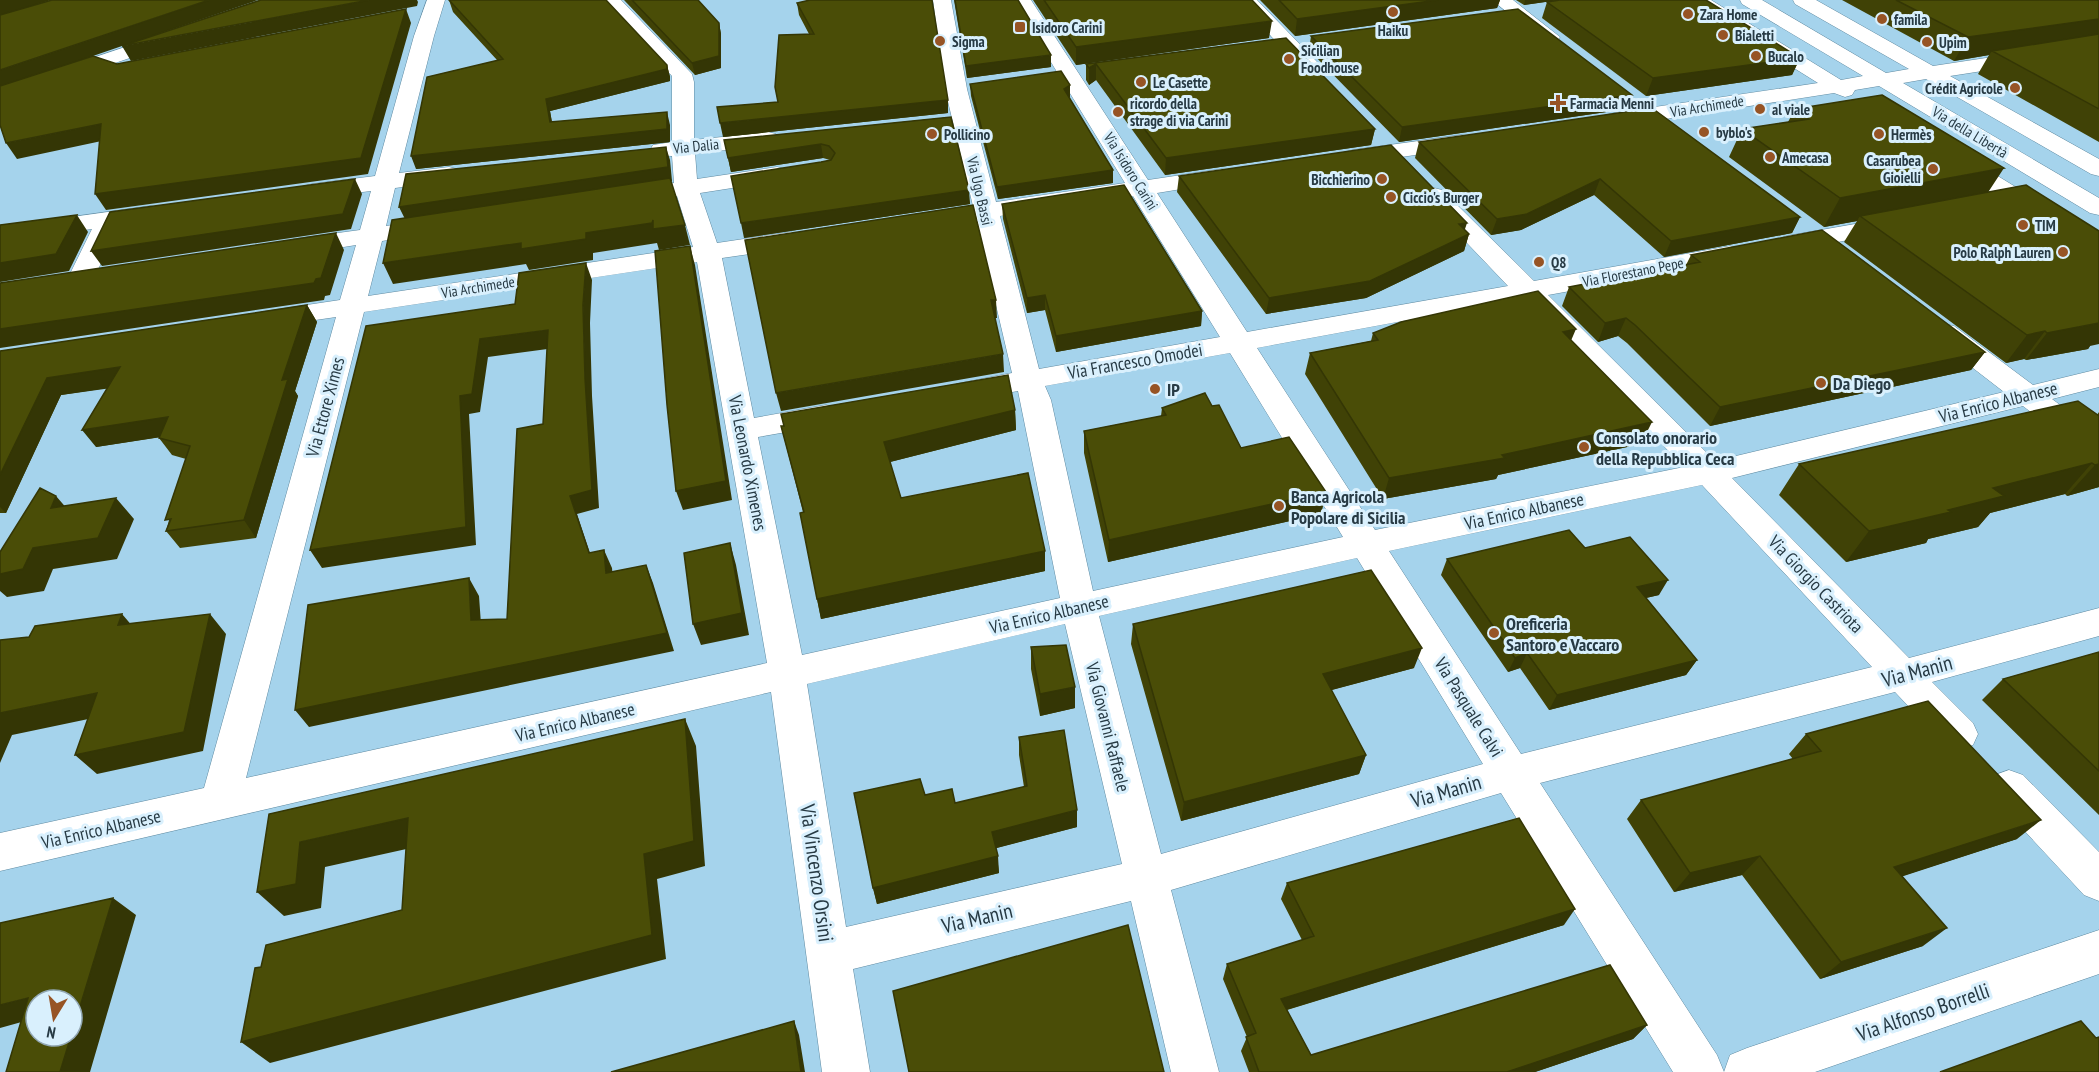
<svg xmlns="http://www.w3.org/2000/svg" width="2099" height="1072" viewBox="0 0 2099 1072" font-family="'PT Sans Narrow',sans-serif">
  <rect width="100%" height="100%" fill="#a5d3ec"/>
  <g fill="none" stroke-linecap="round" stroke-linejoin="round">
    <defs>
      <path id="minor" d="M427,0H445L434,36L399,173L449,167L457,169L461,174L457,179L449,181L395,188L386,226L433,219L442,221L445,226L442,231L382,241L368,296L693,247L677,196L665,198L657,196L653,191L657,186L674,183L672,156L653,155L650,150L653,145L672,142V76L601,0H621L692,74L694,82V140L768,132L776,134L779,139L776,144L768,146L695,153L697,179L777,167L785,169L789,174L785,179L777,181L700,193L717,243L791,232L800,235L804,240L800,245L791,248L722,258L754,418L826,405L837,408L841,415L837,422L826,425L758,437L802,655L1060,598L1018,391L966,400L956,398L951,391L956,384L1012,373L976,220L931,226L922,224L919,219L922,214L973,206L945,89L933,0H951L967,89L996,202L1125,183L1013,0H1031L1148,180L1222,169L1230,171L1234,176L1230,181L1157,193L1247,332L1508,286L1426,200L1422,195L1426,190L1434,188L1442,190L1534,281L1730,246L1739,249L1743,254L1739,259L1730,262L1548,295L1715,461L2004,392L1934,338L1930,332L1934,326L1944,324L1954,326L2033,385L2099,369V387L2052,399L2099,434V459L2088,456L2023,406L1732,478L1909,658L2099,608V636L1932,682L1973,723L1978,734L1973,745L1959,750L1945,745L1895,692L1540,783L1717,1055L1724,1072L1730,1055L1747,1048L2099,930V974L1815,1072H1673L1501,793L1171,890L1219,1072H1171L1131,901L853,969L870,1072H822L771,692L0,871V833L204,788L336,317L267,327L257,325L253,319L257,313L267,311L340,300L356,245L294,255L285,252L281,247L285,242L294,239L360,230L371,191L312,198L304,196L300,191L304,186L312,184L375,176L414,36ZM1133,196L1220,337L1039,369L1000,216ZM697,262L767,663L246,778L364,312ZM1522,299L1684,467L1375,530L1257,348ZM1230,353L1343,537L1093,591L1051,400L1045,386ZM1702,485L1872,667L1521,754L1389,551ZM1357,558L1483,764L1161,854L1099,616ZM1065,624L1122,864L846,927L807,684Z
        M1237,0H1257L1320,65L1323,69L1320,73L1313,75L1306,73Z
        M1492,0H1513L1560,37L1557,41H1543Z
        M1689,0H1711L1841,80L1863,76L1742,4L1740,0H1762L1886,73L1909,69L1795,4L1793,0H1816L1933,66L2099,41V53L1950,76L2099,159V176L2091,174L1926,79L1903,83L2099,198V215L2090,213L1879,86L1855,90L1852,95L1845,97L1834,93L1614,127L1606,125L1603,120L1606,115L1614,113L1818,83L1691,4Z
        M167,33L174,35L177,39L174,43L0,102V89Z
        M1462,135L1470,137L1473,142L1470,147L1353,164L1345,162L1342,157L1345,152L1353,150Z
        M1957,154L1965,156L2099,238V257L2090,254L1949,166L1945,161L1949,156Z
        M151,206L160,208L163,213L160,218L119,225L93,280L89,286L80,288L71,286L67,280L92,229L0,241V227Z
        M1895,217L1904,219L1907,224L1904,229L1787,252L1778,249L1774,244L1778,239L1787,236Z
        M2009,770L2023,775L2099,852V901L2084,895L1995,799L1989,787L1995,775Z"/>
    </defs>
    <use href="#minor" stroke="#5f8aa1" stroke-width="1"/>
    <use href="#minor" fill="#fff" fill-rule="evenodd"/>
  </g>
  <path fill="#404206" d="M449,0L667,65L670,77V81L550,111L552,122L670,125V142L416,169L497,60L453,12Z
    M624,0H698L719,23L721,34V68L695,75Z
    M954,0H955L1051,67L967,78Z
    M1033,0H1252L1269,38L1076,65Z
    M1260,0H1500L1497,8L1295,36Z
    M1516,0H1559L1524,5Z
    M1842,0H2099V142L1978,74L1989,55L1954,61Z
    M1547,2L1800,58L1792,75L1646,96L1542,18Z
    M797,3L948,113L723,137L778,102L809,34L799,15Z
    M1311,36L1632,95L1627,109L1399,142L1309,50Z
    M1286,38L1375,129L1371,145L1165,175L1096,80L1089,85L1086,80V64Z
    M970,84L1070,85L1069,98L1113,170V183L998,199L971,96Z
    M1795,109L1989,192L2090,346L2088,349L2026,360L2024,359L2006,363L1844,242L1857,221L1824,227L1729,157L1742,129L1788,122Z
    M951,117L970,204L744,238L821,162L830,160L823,158L731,172L724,140Z
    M1419,142L1800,217L1792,233L1664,257L1594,195L1521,230L1491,235L1415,158Z
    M1179,176L1465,230L1469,234L1464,251L1366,298L1266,314L1177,192Z
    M1002,204L1202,311L1201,326L1056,352L1045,310L1027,313L1003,219Z
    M1691,255L1985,352L1971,370L1710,426L1627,343L1618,336L1598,342L1562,306L1569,287L1686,265Z
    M307,305L317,322L295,391L298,396L256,538L180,548L166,531L186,459L172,455L159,438L160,437L96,447L107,388L61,395L6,513H0V351Z
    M1373,333L1571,340L1641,444L1498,475L1496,479L1383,499L1305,374L1310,353L1371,341Z
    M1212,406L1241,448L1326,492L1321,514L1108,562L1084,453V431L1161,416L1162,408Z
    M1015,410L1016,430L890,462L901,498L1045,551V571L821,619L817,599L803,512L781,426Z
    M2099,412V487L2067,496L2065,494L1990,513L1978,527L1928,539L1926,543L1846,562L1779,495L1799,464L2097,415Z
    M1585,548L1659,595L1646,598L1697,660L1686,675L1549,710L1520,668L1508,672L1441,575L1447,559Z
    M1133,624L1414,668L1331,690L1366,755L1359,774L1181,821L1131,644Z
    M1031,647L1075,708L1040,716L1031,669Z
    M2099,652V815L1982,700L2003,679Z
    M1806,734L2017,839L1902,876L1923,946L1820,979L1742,875L1674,892L1627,819L1641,800L1793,759L1789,754Z
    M1019,737L1077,827L996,848L999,873L877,904L873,888L925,795L955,803L1024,787L1019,755Z
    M1287,883L1564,925L1287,1010L1311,1055L1647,1025L1633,1039L1535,1072H1249L1241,1051L1247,1037L1223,979L1227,964L1302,940L1281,899Z"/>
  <path fill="#343605" d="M0,0H51L0,16Z
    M209,0H258L123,46L369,0H417L418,2L417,6L131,61L122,46L0,88V70Z
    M1438,0H1500L1497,8L1295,36L1297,19Z
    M1525,0H1559L1524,5Z
    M406,9L411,23L368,174L106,210L95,194Z
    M2099,19V39L1992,51L1989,55L1954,61L1968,37Z
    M1272,21L1269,38L1076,65V47Z
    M719,23L721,34V68L695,75L692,63Z
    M1051,55V67L967,78L966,66Z
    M1800,58L1792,75L1646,96L1653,78Z
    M1096,64V80L1089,85V68Z
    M667,65L670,77V81L550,111L554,135L550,122L546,99Z
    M1070,85V97L1064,101V89Z
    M1632,95L1627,109L1399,142L1402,127Z
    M948,100V113L723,137L720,123Z
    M667,112L670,125V142L416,169L411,156Z
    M101,124L111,139L17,159L6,143Z
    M1375,129L1371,145L1165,175L1166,158Z
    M821,144L823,158L731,172L728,158Z
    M666,147L670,160L672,181L406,221L399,207Z
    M2004,168L1985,197L1860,216L1857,221L1824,227L1840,198Z
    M1113,170V183L998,199L997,187Z
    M355,179L362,194L351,229L102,266L91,251Z
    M1600,179L1594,195L1521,230L1491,235L1497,219Z
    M969,190L970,204L744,238L741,223Z
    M77,215L88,232L69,271L0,282V263Z
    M1800,217L1792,233L1664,257L1671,241Z
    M652,223L685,225L690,245L659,250L657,243L593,253V260L529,270L526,264L393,284L383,263Z
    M1467,223L1462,238L1469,234L1464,251L1366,298L1266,314L1269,298L1459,224Z
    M336,233L344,250L330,295L325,296L324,300L0,348V329Z
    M690,246L695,265L732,500L683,510L676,491Z
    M586,263L592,280L590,323L592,396L599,508L577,514L596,571L589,553L570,496L585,378L583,305Z
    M1045,295V310L1027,313V298Z
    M991,300H996L997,318H992Z
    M307,305L317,322L295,391L298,396L256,538L244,520L282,380Z
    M1202,311L1201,326L1056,352V336Z
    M1626,318L1618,336L1598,342L1605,323Z
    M2099,323V344L2090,346L2088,349L2026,360L2047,333Z
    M1576,329L1567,350L1563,332Z
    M548,330L555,348L488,357L480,412L469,414L476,545L322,568L310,550L460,396L480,339Z
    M2045,331L2024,359L2006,363L2027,335Z
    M1985,352L1971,370L1710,426L1720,407Z
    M1003,354L1004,372L781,411L776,393Z
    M120,367L133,385L61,395L6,513L0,507V475L47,378Z
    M1015,410L1016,430L886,463L884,442Z
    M168,417L181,434L96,447L82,430Z
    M1652,422L1641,444L1498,475L1496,479L1383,499L1389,478L1502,455Z
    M2092,463L2065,494L1990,513L1978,527L1928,539L1926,543L1846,562L1869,531L1948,510L1993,488Z
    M2099,464V487L2067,496L2095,465Z
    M1326,492L1321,514L1108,562L1109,540Z
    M56,496L75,518L51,508Z
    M116,498L134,519L117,559L53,569L44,591L7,597L0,591V574L33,548Z
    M730,543L736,565L749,635L701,645L693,624Z
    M604,550L612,568L614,591L606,573Z
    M1045,551V571L821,619L817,599Z
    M646,565L653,583L674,651L309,727L295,710Z
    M469,578L479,596L482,638L471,620Z
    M1668,580L1659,595L1628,602L1637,587Z
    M122,614L140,635L118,625Z
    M210,614L226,634L203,751L97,774L75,755Z
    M1422,648L1414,668L1317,694L1323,674Z
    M1527,653L1520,668L1508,672L1515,658Z
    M1697,660L1686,675L1549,710L1557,695Z
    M1075,687V708L1040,716V694Z
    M97,693L117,713L12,735L0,763V713Z
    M685,719L696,746L705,866L657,879L666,959L270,1063L241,1042L644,854Z
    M1366,755L1359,774L1181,821L1184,802Z
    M1077,810V827L993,849L992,832Z
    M408,818L429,844L325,867L321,908L284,916L257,892L300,842Z
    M2041,820L2017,839L1873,886L1894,867Z
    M998,856L999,873L877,904L873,888Z
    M1760,856L1742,875L1674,892L1690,873Z
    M113,898L136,915L90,1072H60L71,1036H72V1033Z
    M1575,909L1564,925L1276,1013L1281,999Z
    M1947,928L1923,946L1820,979L1841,962Z
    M28,998L36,1018L0,1028V1005Z
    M794,1021L799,1035L805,1072H801Z
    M1647,1025L1633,1039L1535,1072H1507Z"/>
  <path fill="#4a4d07" stroke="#343605" stroke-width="1.5" d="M52,0H209L0,70V15Z
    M261,0H369L122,46Z
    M449,0H606L667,65V69L546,99L550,122L667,112V129L411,156L427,77L503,59Z
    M632,0H698L719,23V56L692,63Z
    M810,0H932L948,100L720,123L717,107L778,102L775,87L779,35L814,34L797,3Z
    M955,0H1018L1051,55L966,66Z
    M1044,0H1252L1272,21L1076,47Z
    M1279,0H1438L1297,19Z
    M1560,0H1706L1800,58L1653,78L1547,2Z
    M1896,0H2099V19L1968,37Z
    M406,9L361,158L95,194L101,124L6,143L0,125V86L93,56L117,64Z
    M1518,9L1632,95L1402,127L1311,36Z
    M2099,34V109L1992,51Z
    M1286,38L1375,129L1166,158L1096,64L1089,68L1086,64Z
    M1061,71L1070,85L1064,89L1113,170L997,187L970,84Z
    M1882,95L2004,168L1840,198L1742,129L1809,119L1795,109Z
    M1652,108L1800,217L1671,241L1600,179L1527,214L1497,219L1419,142Z
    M951,117L969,190L741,223L731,176L821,162L831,160L835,153L829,146L821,144L728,158L724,140Z
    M1391,145L1467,223L1459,224L1469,234L1370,281L1269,298L1179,176Z
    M666,147L668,167L399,207L406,174Z
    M670,178L685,225L653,229V220L652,223L586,233V239L521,249V243L383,263L392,220Z
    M355,179L343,214L91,251L110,212Z
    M1124,185L1202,311L1056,336L1045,295L1027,298L1002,204Z
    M2026,185L2099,231V323L2047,333L2045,331L2027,335L1860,216Z
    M973,205L996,300H991L1003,354L776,393L745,240Z
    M77,215L56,254L0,263V225Z
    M1822,230L1985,352L1720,407L1635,325L1626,318L1605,323L1569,287L1700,262L1691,255Z
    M336,233L321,278L316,279L314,283L0,329V283Z
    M690,246L726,481L676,491L667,405L655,251Z
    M586,263L583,305L585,378L592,490L570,496L589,553L604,550L606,573L646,565L667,633L295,710L308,605L469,578L471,620L507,619L517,429L543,424L548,330L480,339L472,394L460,396L466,527L310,550L366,326L515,304L519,273Z
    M1538,291L1576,329L1563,332L1652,422L1502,455L1505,458L1389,478L1310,353L1378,340L1373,333L1401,322Z
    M307,305L282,380L288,379L244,520L166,531L171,519L165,520L190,446L159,438L168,417L82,430L120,367L47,378L0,475V351Z
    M1008,375L1015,410L884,442L901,498L1028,473L1045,551L817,599L800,513L804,512L781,426H784L781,414Z
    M1205,393L1212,406L1219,405L1241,448L1289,437L1326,492L1109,540L1084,431L1166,415L1162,408Z
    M2078,401L2099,416V464L2095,465L2092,463L1993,488L2004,496L1948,510L1951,512L1869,531L1799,464Z
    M40,488L56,496L51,508L116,498L98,538L33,548L23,569L0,574V552Z
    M1569,530L1585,548L1630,537L1668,580L1637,587L1697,660L1557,695L1527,653L1515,658L1447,559Z
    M730,543L742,613L693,624L684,553Z
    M1371,570L1422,648L1323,674L1366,755L1184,802L1133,624Z
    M122,614L118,625L210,614L184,732L75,755L97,693L0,713V640L29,637L35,626Z
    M1066,645L1075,687L1040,694L1031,647Z
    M2099,652V771L2003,679Z
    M1928,701L2041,820L1894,867L1947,928L1841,962L1760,856L1690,873L1641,800L1821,751L1806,734Z
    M685,719L694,841L644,854L652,935L241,1042L255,968L261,967L266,945L402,910L408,818L300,842L296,884L257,892L269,814Z
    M1064,730L1077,810L992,832L998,856L873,888L854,793L920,779L925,795L952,789L955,803L1027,786L1019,737Z
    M1519,818L1575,909L1281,999L1311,1055L1610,965L1647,1025L1507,1072H1259L1246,1037L1256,1033L1227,964L1314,936L1287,883Z
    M113,898L72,1033V1000H36V1036H71L60,1072H6L28,998L0,1005V923Z
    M1128,925L1164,1072H909L893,991Z
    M794,1021L801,1072H611Z
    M2081,1021L2096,1038L2099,1037V1072H1940Z"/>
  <g fill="#975425" stroke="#d9f0fd" stroke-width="2">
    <circle cx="1393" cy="12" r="6"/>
    <circle cx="1688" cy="14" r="6"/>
    <circle cx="1882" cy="19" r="6"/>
    <rect x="1014" y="21" width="12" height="12" rx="3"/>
    <circle cx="1723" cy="35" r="6"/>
    <circle cx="940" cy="41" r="6"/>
    <circle cx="1927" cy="42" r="6"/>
    <circle cx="1756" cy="56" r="6"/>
    <circle cx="1289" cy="59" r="6"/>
    <circle cx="1141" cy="82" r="6"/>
    <circle cx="2015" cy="88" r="6"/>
    <path d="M1555 94h6v6h6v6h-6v6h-6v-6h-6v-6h6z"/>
    <circle cx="1760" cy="109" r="6"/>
    <circle cx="1118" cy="112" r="6"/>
    <circle cx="1704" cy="132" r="6"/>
    <circle cx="932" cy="134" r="6"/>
    <circle cx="1879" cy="134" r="6"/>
    <circle cx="1770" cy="157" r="6"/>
    <circle cx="1933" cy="169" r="6"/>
    <circle cx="1382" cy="179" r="6"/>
    <circle cx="1391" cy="197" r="6"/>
    <circle cx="2023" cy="225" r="6"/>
    <circle cx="2063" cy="252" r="6"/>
    <circle cx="1539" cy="262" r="6"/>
    <circle cx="1821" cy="383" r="6"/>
    <circle cx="1155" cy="389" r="6"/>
    <circle cx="1584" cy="447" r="6"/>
    <circle cx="1279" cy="506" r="6"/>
    <circle cx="1494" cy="633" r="6"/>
  </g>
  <g text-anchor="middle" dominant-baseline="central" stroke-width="6" stroke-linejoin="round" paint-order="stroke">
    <g font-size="15" font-weight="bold" fill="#273a44" stroke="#d9f0fd" text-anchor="start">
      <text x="1700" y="14">Zara Home</text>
      <text x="1894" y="19">famila</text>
      <text x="1032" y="27">Isidoro Carini</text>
      <text x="1393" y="30" text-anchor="middle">Haiku</text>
      <text x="1735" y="35">Bialetti</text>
      <text x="952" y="41">Sigma</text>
      <text x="1939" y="42">Upim</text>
      <text x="1301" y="50">Sicilian<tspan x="1301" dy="17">Foodhouse</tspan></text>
      <text x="1768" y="56">Bucalo</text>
      <text x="1153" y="82">Le Casette</text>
      <text x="2003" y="88" text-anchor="end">Crédit Agricole</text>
      <text x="1130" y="103">ricordo della<tspan x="1130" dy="17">strage di via Carini</tspan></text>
      <text x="1570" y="103">Farmacia Menni</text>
      <text x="1772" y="109">al viale</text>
      <text x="1716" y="132">byblo's</text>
      <text x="944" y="134">Pollicino</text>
      <text x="1891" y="134">Hermès</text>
      <text x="1782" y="157">Amecasa</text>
      <text x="1921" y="160" text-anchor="end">Casarubea<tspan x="1921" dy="17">Gioielli</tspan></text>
      <text x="1370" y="179" text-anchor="end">Bicchierino</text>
      <text x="1403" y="197">Ciccio's Burger</text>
      <text x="2035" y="225">TIM</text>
      <text x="2051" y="252" text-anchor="end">Polo Ralph Lauren</text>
      <text x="1551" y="262">Q8</text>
    </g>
    <g font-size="15" fill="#273a44" stroke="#d9f0fd">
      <text transform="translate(1707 106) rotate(-9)">Via Archimede</text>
      <text transform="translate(1970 132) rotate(31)">Via della Libertà</text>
      <text transform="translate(696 146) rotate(-6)">Via Dalia</text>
      <text transform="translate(1131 171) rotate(58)">Via Isidoro Carini</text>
      <text transform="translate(980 191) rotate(77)">Via Ugo Bassi</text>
      <text transform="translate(1633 272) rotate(-11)">Via Florestano Pepe</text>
      <text transform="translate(478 287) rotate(-9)">Via Archimede</text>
    </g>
    <g font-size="18" fill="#273a44" stroke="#d9f0fd">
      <text transform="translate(1135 361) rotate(-10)">Via Francesco Omodei</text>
      <text transform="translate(1998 402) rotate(-14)">Via Enrico Albanese</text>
      <text transform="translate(325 407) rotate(-75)">Via Ettore Ximes</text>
      <text transform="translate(748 463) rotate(79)">Via Leonardo Ximenes</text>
      <text transform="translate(1524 511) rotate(-12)">Via Enrico Albanese</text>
      <text transform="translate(1816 584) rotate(46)">Via Giorgio Castriota</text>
      <text transform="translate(1049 614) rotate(-13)">Via Enrico Albanese</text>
      <text transform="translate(1469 707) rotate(58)">Via Pasquale Calvi</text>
      <text transform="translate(575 722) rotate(-13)">Via Enrico Albanese</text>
      <text transform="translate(1108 727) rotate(76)">Via Giovanni Raffaele</text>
      <text transform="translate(101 829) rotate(-13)">Via Enrico Albanese</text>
    </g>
    <g font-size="18" font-weight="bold" fill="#273a44" stroke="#d9f0fd" text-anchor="start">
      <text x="1833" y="383">Da Diego</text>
      <text x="1167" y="389">IP</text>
      <text x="1596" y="437">Consolato onorario<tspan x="1596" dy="21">della Repubblica Ceca</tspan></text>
      <text x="1291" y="496">Banca Agricola<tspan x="1291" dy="21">Popolare di Sicilia</tspan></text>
      <text x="1506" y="623">Oreficeria<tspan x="1506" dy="21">Santoro e Vaccaro</tspan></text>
    </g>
    <g font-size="21" fill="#273a44" stroke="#d9f0fd">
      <text transform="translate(1917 671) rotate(-15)">Via Manin</text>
      <text transform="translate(1446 791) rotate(-16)">Via Manin</text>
      <text transform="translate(817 873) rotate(82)">Via Vincenzo Orsini</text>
      <text transform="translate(977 918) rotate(-13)">Via Manin</text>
      <text transform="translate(1923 1012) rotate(-19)">Via Alfonso Borrelli</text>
    </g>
  </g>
  <g transform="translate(54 1018) rotate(191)"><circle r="28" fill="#d9f0fd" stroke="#92a7b3" stroke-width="1.5"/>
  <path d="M0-4.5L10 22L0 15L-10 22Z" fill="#975425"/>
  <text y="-9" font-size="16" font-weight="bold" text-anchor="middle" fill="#273a44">N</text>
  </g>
</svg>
